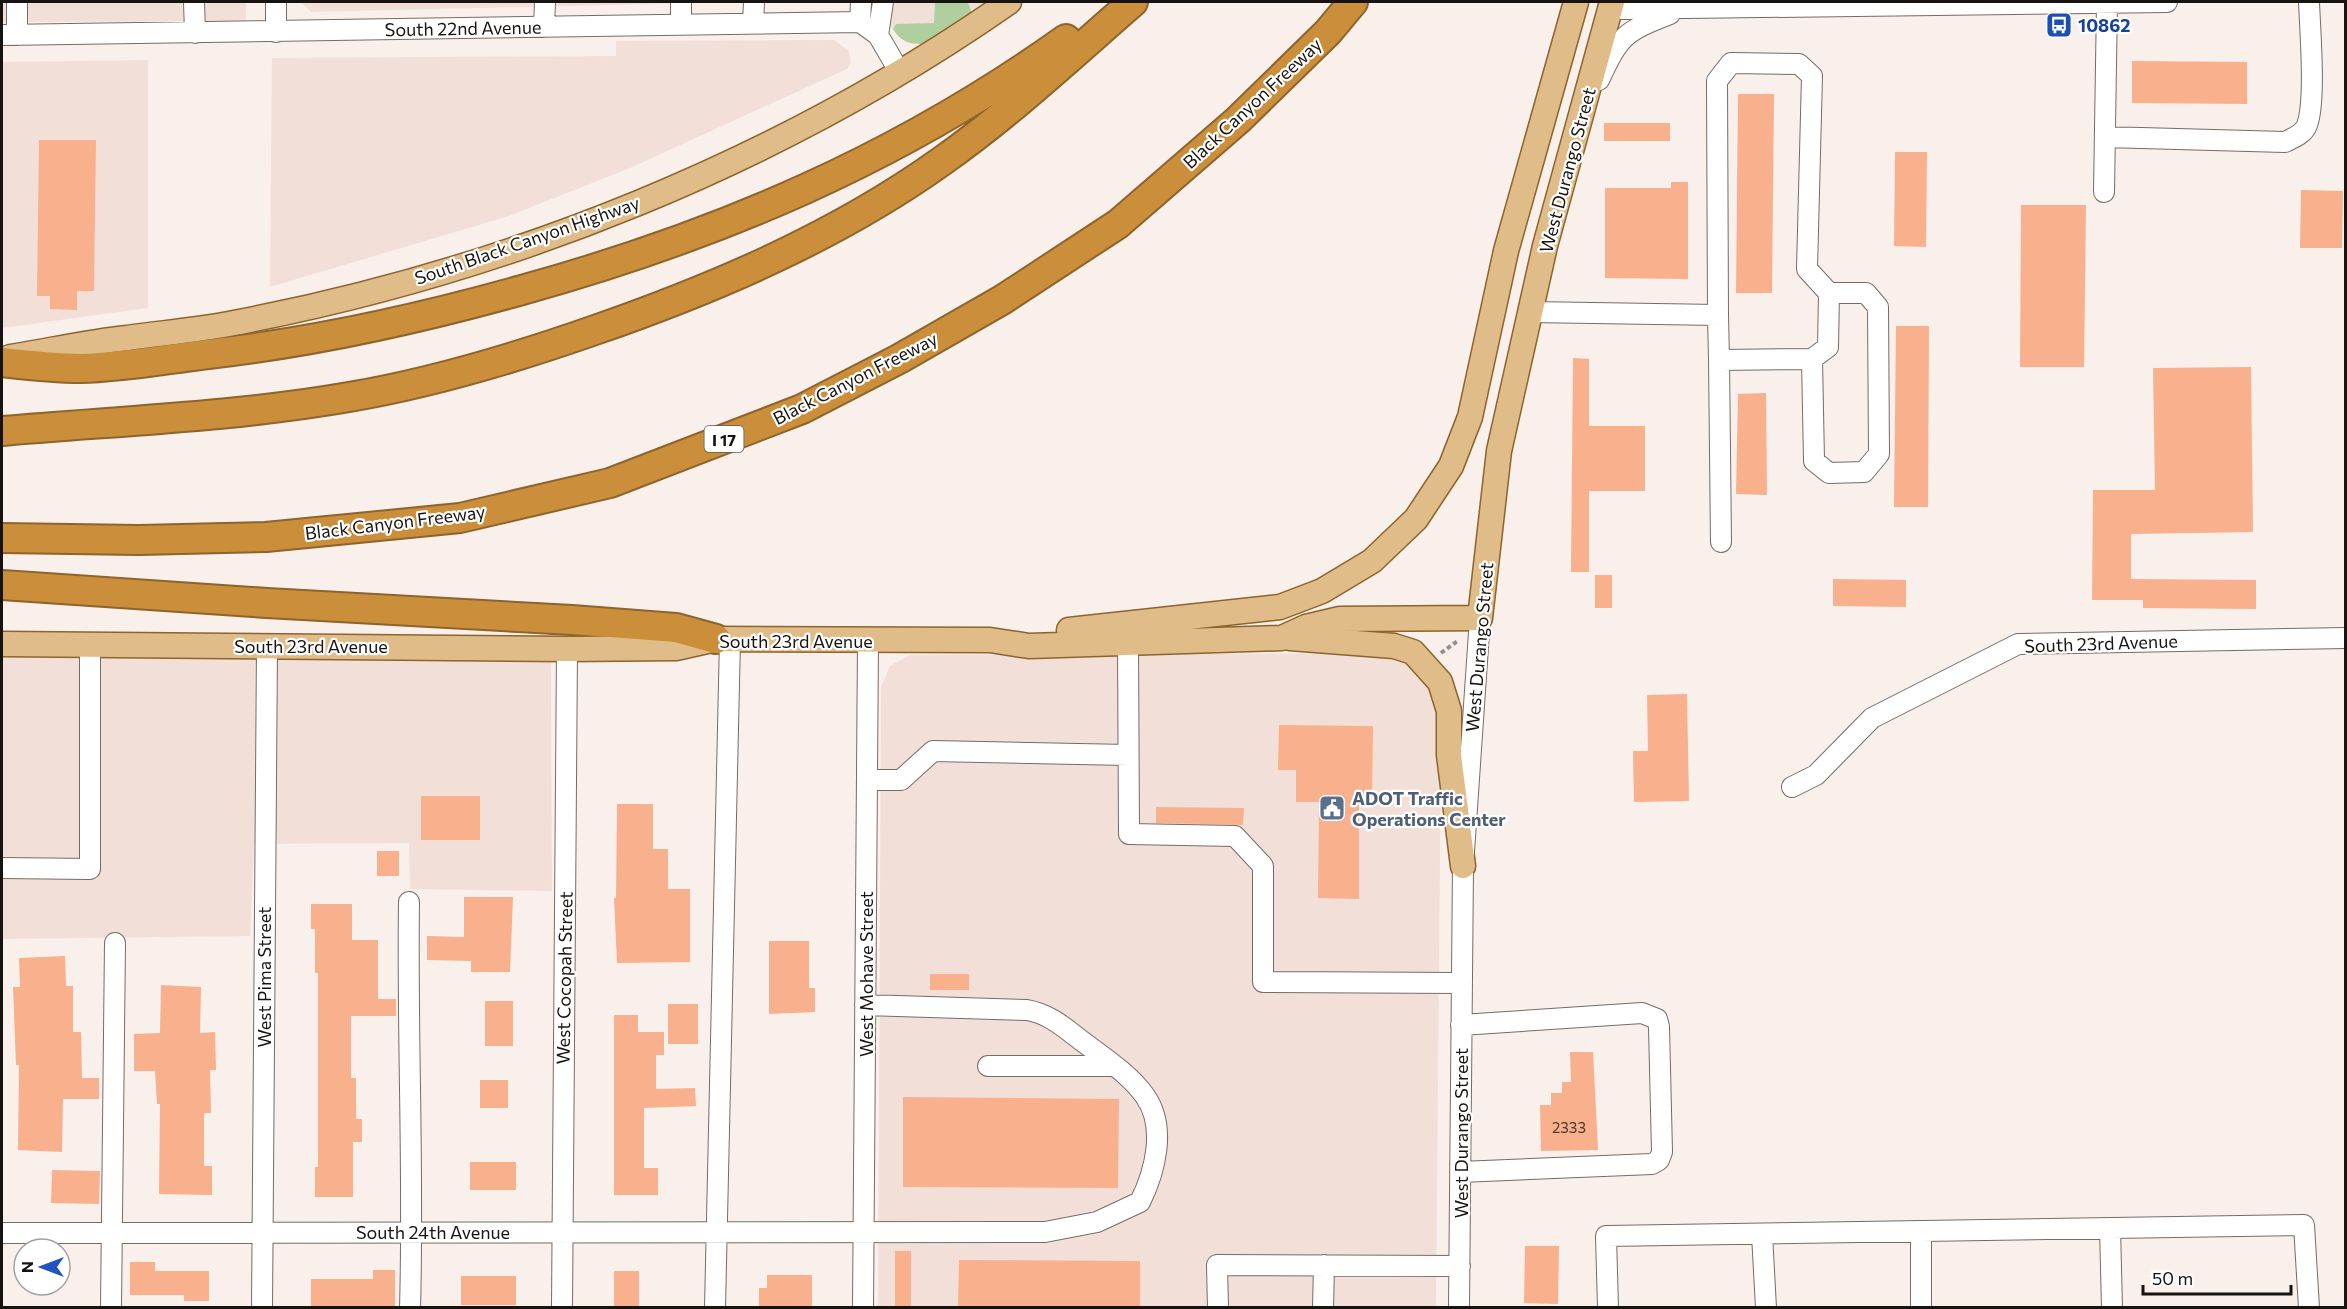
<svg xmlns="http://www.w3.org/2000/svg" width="2347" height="1309" viewBox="0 0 2347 1309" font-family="Commissioner,sans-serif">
  <rect width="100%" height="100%" fill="#f9efeb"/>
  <path fill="#f2e0d8" d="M2,2H246V21L2,22Z
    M301,2H738L311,12Z
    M849,2H988L922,44H913L906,42L893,29Z
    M834,40L849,51L851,62L847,69L630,168L509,216L270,287L272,58L616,56V41Z
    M148,60V308L2,328V62Z
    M2,653L551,657L552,891L410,889L409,843L254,844L250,936L2,939Z
    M1383,653L1407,663L1426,679L1439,704L1441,745L1436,1307L878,1308L881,687L890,666L910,655Z"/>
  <path fill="#b0cf9e" d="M935,2H968L972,14L922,44C909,44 900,41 893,29L896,24L934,23Z"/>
  <path fill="#f9b08c" d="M2132,61L2247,62V104L2132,103Z
    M1738,94H1774L1772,293H1736Z
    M1604,123H1670V141H1604Z
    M39,140H96L94,291H77V310L50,309V296H37Z
    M1895,152H1927L1926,247L1894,246Z
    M1671,182H1688V279L1605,278V188H1671Z
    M2301,190L2343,191L2342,248H2300Z
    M2021,205H2086L2084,367H2020Z
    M1896,326H1929L1928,507H1894Z
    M1573,358L1589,359V426H1645V491H1589V572H1571Z
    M2251,367L2253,532L2131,534V579L2256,580V609L2143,608V600H2092L2093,490H2155L2153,368Z
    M1766,393L1767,495L1736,494L1738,394Z
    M1595,575H1612V608H1595Z
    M1833,579L1906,580V607L1833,606Z
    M1687,694L1689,801L1634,802L1633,751H1648L1647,695Z
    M1279,725L1373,726L1372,803H1359V899L1318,898L1319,802H1296V770H1278Z
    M421,796H480V840H421Z
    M617,804H653V849H668V889H690V962L617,963L614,898H616Z
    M1156,807L1244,808L1243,825L1156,823Z
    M377,851H399V876H377Z
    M464,897H513L510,972H471V961L427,960V936L464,937Z
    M311,904H352V940H378V999H396V1016H351V1078H356V1119H362V1142H353V1197H315V1167H318V973H315V929H311Z
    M769,941H809V988H815V1012L769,1014Z
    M65,956L66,986H73V1032H81L82,1078H99V1099H63L62,1152L18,1150L19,1065H16L13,987H20L19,958Z
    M930,974H969V990H930Z
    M161,985L201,987L200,1033L215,1032L216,1070H210L211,1113H204V1166H212V1195L159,1194L160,1104H157L155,1071H134V1034L160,1033Z
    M485,1001H513V1046H485Z
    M668,1004H698V1044H668Z
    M614,1015H638V1032H664V1055H656V1089L695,1088L696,1106L644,1108V1168H658V1195H614Z
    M1570,1052H1593L1598,1150L1541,1151L1540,1105H1551V1093H1562V1082H1571Z
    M480,1080H508V1108H480Z
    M903,1097L1119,1099L1118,1188L903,1187Z
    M470,1162H516V1190H470Z
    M52,1170L100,1171L99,1204L51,1203Z
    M1525,1246H1559L1558,1304L1524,1303Z
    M895,1251H911V1308H895Z
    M959,1260L1140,1261V1308H958Z
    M130,1262H155V1271H209V1301H184V1295H130Z
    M373,1270H395V1307L311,1308V1279H373Z
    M614,1271H639V1308H614Z
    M767,1275H812V1308H759V1288H767Z
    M461,1276H516V1305H461Z"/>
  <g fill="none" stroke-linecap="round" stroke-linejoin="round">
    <defs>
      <path id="minor" d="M17,2V35
        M194,2L195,33
        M1610,9L2167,2
        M860,22L861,2
        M753,23L754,2
        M681,24V2
        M544,27L545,2
        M276,32V2
        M2,35L860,22L878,35L899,71
        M878,35L883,2
        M1599,80C1620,35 1624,32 1670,14
        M2105,137L2285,142C2293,138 2304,134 2307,125C2316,101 2310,30 2309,2
        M2104,192L2107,2
        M1530,312L1718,315L1717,81L1731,63L1799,64L1812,76L1807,269L1829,293H1866L1878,307L1879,454L1864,472L1829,473L1814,461L1812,359L1719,360L1718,315
        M1812,359L1828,347L1829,293
        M1719,360L1721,542
        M1128,643L1129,834L1235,836L1263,866V982L1461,983
        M867,780H901L933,751L1128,755
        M1792,787L1816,775L1872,718L2018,644L2346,638
        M2,868L90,869V646
        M409,902C407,1037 414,1172 410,1308
        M988,1066H1115
        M1460,1172L1652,1164L1659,1160L1662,1152L1659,1027L1657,1019L1642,1013L1461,1025
        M2110,1228L2112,1308
        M1921,1232V1308
        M2,1233L1045,1232L1097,1222L1140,1202C1155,1172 1167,1127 1145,1096C1130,1075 1106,1059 1086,1044C1067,1030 1051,1014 1027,1010L865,1005
        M1762,1234L1766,1308
        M111,1308L115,943
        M262,1308L267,647
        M562,1308L567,649
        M715,1308L730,639
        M863,1308L868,641
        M1218,1308L1217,1265L1460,1266
        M1323,1308L1324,1265
        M1459,1308L1463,866L1480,618
        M1608,1308L1606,1236L2304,1225L2309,1308"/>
      <path id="major" d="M10,357C49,351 88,342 127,338C163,333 198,330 234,323C508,271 780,162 1009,2
        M1069,630L1280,607L1322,591L1372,561L1416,519L1451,466L1470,417L1506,251L1576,2
        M1290,638L1394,646L1413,652L1440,682L1449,711V755L1463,866
        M2,644L567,649L676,648L716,639L990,640L1029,646L1282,638L1306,627L1340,619L1480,618L1499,451L1545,246L1612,2"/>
      <path id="highway" d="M2,362C28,365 54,368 81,368C126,367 172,358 216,353C320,341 422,318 522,290C720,235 898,159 1066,39
        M2,431C117,421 234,417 349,397C433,383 515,358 595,330C716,288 837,236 942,161C1010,113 1071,56 1133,2
        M2,538L139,540L266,537L460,518L610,483L802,409L899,359L1002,300L1118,224L1238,120L1328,32L1353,2
        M2,585L267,603L572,620L676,628L716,639"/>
    </defs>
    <use href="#minor" stroke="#756c68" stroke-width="22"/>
    <use href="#major" stroke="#8c642c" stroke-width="27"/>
    <use href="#highway" stroke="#8c642c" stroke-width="32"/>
    <path stroke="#97908d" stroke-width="4" stroke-dasharray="4.5 3" stroke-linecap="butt" d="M1441,653L1459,640"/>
    <use href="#minor" stroke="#fff" stroke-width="20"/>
    <use href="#major" stroke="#e0bc89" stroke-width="24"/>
    <use href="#highway" stroke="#cb8f3b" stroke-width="28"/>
  </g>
  <defs>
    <symbol id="bus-square" viewBox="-11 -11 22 22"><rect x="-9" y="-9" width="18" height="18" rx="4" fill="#1a4fb4" stroke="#fff"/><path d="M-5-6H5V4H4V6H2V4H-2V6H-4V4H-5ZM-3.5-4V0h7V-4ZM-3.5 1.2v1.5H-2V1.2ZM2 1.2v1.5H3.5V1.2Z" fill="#fff"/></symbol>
    <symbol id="civic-square" viewBox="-11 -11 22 22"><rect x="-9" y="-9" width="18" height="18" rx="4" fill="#5c6f8a" stroke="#fff"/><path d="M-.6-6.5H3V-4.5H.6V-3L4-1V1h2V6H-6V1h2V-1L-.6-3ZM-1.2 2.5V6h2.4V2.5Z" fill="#fff"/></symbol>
  </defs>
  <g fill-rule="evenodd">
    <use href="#bus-square" x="2044" y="10" width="30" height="30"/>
    <use href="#civic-square" x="1317" y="793" width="30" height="30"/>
  </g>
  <g text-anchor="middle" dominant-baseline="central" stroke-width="4.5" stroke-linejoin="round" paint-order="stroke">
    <g font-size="15" fill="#4f3a30">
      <text x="1569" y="1127">2333</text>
    </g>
    <rect fill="#fff" stroke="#5c5a58" stroke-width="1.5" x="704.5" y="426" width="39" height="26" rx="4.5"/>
    <g font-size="16" font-weight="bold" fill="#161311">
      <text x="724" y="439">I 17</text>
    </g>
    <g font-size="18" font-weight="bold" fill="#164399" stroke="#fff" text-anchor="start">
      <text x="2078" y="25">10862</text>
    </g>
    <g font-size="18" fill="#161311" stroke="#fff">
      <text transform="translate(463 28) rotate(-1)">South 22nd Avenue</text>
      <text transform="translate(1252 103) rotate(-43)">Black Canyon Freeway</text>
      <text transform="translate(1567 170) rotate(-75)">West Durango Street</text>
      <text transform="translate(527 240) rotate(-19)">South Black Canyon Highway</text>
      <text transform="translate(855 378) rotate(-27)">Black Canyon Freeway</text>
      <text transform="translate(395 522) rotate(-7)">Black Canyon Freeway</text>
      <text x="796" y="641">South 23rd Avenue</text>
      <text transform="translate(2101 643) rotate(-2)">South 23rd Avenue</text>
      <text x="311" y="646">South 23rd Avenue</text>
      <text transform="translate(1479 647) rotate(-85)">West Durango Street</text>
      <text transform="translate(866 974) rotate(-90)">West Mohave Street</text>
      <text transform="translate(264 977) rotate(-90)">West Pima Street</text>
      <text transform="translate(564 978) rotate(-89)">West Cocopah Street</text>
      <text transform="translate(1461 1133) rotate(-90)">West Durango Street</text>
      <text x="433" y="1232">South 24th Avenue</text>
    </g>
    <g font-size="18" font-weight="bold" fill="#4e5e75" stroke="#fff" text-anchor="start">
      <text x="1352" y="798">ADOT Traffic<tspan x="1352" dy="21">Operations Center</tspan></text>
    </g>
  </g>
  <rect width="2347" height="1309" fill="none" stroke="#161311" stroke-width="6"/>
  <g transform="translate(42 1267) rotate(270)"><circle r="28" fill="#ffffff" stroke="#a2a1a0" stroke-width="1.5"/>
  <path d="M0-4.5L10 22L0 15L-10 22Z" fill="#2154c1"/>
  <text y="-9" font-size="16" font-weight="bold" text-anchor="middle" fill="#161311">N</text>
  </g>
  <path d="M2143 1285v9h148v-9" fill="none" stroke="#161311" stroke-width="3"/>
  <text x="2152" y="1285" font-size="18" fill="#161311" stroke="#ffffff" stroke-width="4.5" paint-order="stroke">50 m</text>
</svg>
